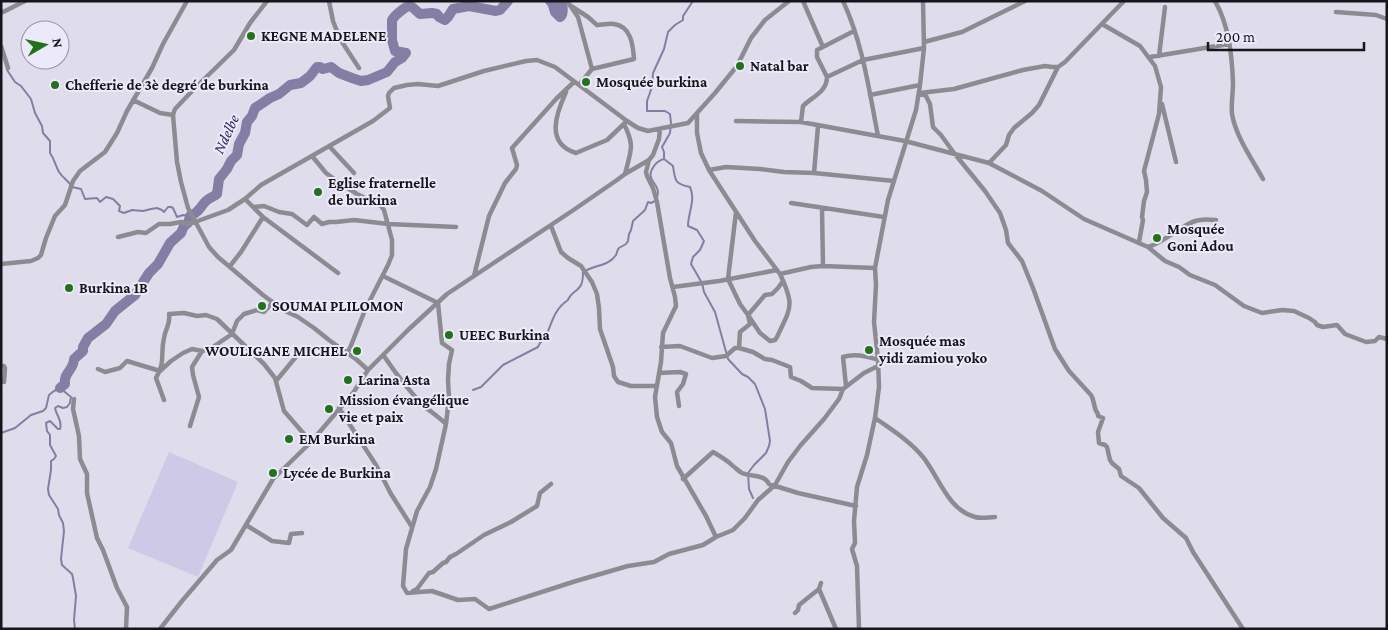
<svg xmlns="http://www.w3.org/2000/svg" width="1388" height="630" viewBox="0 0 1388 630" font-family="'Crimson Pro',serif">
  <rect width="100%" height="100%" fill="#dfddec"/>
  <path fill="#cdc9e7" d="M169,452L238,482L198,577L128,548Z"/>
  <g fill="none" stroke-linecap="round" stroke-linejoin="round">
    <path stroke="#847ea4" stroke-width="2" d="M7,70L15,82L21,86L31,99L35,113L42,126L43,133L50,141V153C55,160 55,165 59,172C63,178 69,181 72,187L81,189L85,199L97,198L100,202L106,197L113,199L120,206L119,211L124,213L132,210L143,211L151,209L157,208L162,210L164,212L168,207H171L173,208L177,217L183,215L190,216
      M664,159L673,166C675,181 675,184 690,187C696,200 688,213 688,226L697,230L704,241L700,250L693,257L691,264L702,283L704,292L715,312L728,359L742,374L748,377L755,384L765,409L770,441L769,446L766,453L754,465L748,473L749,489L753,498
      M664,159V152L662,147L670,133L671,123L670,114L665,111H647V101L652,87L653,73L664,49L668,32L675,25L683,20V16L693,1
      M657,197C662,183 643,181 654,166C657,162 659,160 664,159
      M473,390L481,387L503,365L538,347C539,342 542,342 545,338C552,324 553,310 568,300C570,293 578,291 581,285C583,281 583,276 583,272C594,265 609,266 616,255C617,253 617,250 619,248L626,244L628,241L629,234L631,230L633,221L645,210L648,202L651,203L655,201
      M1,433L15,428L31,415L43,411L46,408L49,395L54,391L60,388L71,397L70,403L67,407L63,408L58,406L55,408C56,415 63,421 60,429H58L50,421L46,423L47,431L50,435V445L56,456L54,459L51,461V470L48,489L49,495L58,509L59,515L63,523L64,531L61,559L62,565L72,574L73,578L76,596L74,620L75,629"/>
    <path stroke="#847ea4" stroke-width="10" d="M550,1L552,2L555,12L560,17C564,15 563,5 561,1
      M60,388L65,384C63,373 74,370 74,359L83,351V347L88,338L106,324L115,311L135,295L149,273L158,264L170,243L181,233L184,226L188,223L190,216C200,212 199,208 206,201C209,198 213,197 217,194L219,179L227,169L231,161L237,155L239,144L245,133L247,122L252,116L255,108L270,98L279,94L290,85L301,83L310,76L317,67H320L323,69L331,67L339,73L352,78L361,81L368,80L387,72L395,62L402,58L406,53L395,51L392,40V20C395,15 398,13 402,10C412,2 412,8 420,14L432,13L437,14L439,17L445,20L448,17L453,9L469,6L496,11L500,10L508,1"/>
    <path stroke="#8c8b91" stroke-width="4.5" d="M267,1L250,23L234,50L194,89L175,109L173,115L177,162L181,182L188,208L209,247L218,257L263,295L283,310L298,317L314,328L329,340L357,360L368,370
      M329,1L333,21L340,39L359,68
      M567,1L578,17L592,69
      M803,1L823,47
      M843,1C863,44 869,90 878,136
      M1215,1C1229,25 1232,56 1233,83C1233,93 1231,104 1232,114C1236,137 1252,159 1263,179
      M571,6L588,17L597,25C603,25 609,23 614,24C631,26 633,45 634,59L592,69L579,85
      M1336,12L1376,15L1387,19
      M1,13L25,1
      M1102,24L1140,46L1155,66L1161,87L1159,114L1144,171L1146,180L1147,192L1144,201L1142,217L1143,220L1139,242
      M924,42L962,32L1025,1
      M1,46L8,68
      M1159,56L1165,7
      M1150,57L1229,44
      M827,77L863,60L924,48
      M566,92C556,114 545,143 576,153L607,140L627,121
      M919,93L926,96L930,104L933,127L941,135L954,153L985,191L1000,213L1006,230L1008,243L1022,261L1033,288L1055,349L1069,371L1091,395C1095,401 1093,408 1098,414V416L1103,418L1098,432L1099,443L1105,445L1107,447L1110,460L1112,463L1119,469L1121,476L1139,488L1163,518L1186,538L1193,552L1243,629
      M920,93L954,89L1023,70L1045,66L1052,67H1058L1065,62L1124,1
      M870,95L920,85
      M133,100L160,113L173,115
      M1162,104L1176,162
      M697,114V133L701,153L709,170L755,241L780,274L811,267L823,266L875,268
      M736,121L801,122L905,141L989,163L1042,191L1084,219L1148,247L1165,261L1179,267L1190,275L1215,285L1244,306L1262,313L1282,310L1294,311L1309,318L1315,322L1317,325L1323,327L1337,325L1345,334L1366,342L1375,341L1379,337L1387,339
      M801,122L803,106C812,97 827,92 827,77L817,57V50L854,31
      M624,124C635,146 631,150 625,174
      M329,146L354,173
      M312,156L326,173L341,184L357,194L381,206L384,210L392,240V255L388,265L365,310L350,348L347,353
      M649,160L646,172L647,176L653,188L657,202L670,278L675,297L676,306L663,333L661,362L655,397L657,417L662,432L671,443L677,466L706,516L716,537
      M989,163L1006,145L1009,135L1014,128L1032,113L1039,105L1058,67
      M709,170L726,167L760,169L784,172L814,173L894,181
      M814,173L818,126
      M245,199L263,217L338,273
      M791,203L884,217
      M253,207L264,206L279,212L292,214L307,225L314,217L322,224L329,222H336L354,220L388,224L456,227
      M822,208L823,266
      M736,212L728,279L740,304L748,315L760,333L770,341L775,340L777,337C791,307 795,306 780,274
      M551,226L561,252L568,258L581,266L592,282L597,294L599,308L600,329L613,367L614,376L618,382L631,386H657
      M118,237L138,232L146,233L159,224H170L181,222L187,224L195,222L228,210L245,199L261,185L373,121L390,108L388,96L389,93L394,88L407,85L418,84L438,86L484,71L526,61L537,60L555,67L627,121L638,128L648,131L688,123L715,93L737,66L751,38L765,20L789,1
      M1148,247C1165,242 1186,221 1200,220C1205,219 1211,220 1216,220
      M1,264L31,261L38,258L41,255L46,238L55,216L65,205L73,181L80,171L105,152L117,133L127,111L152,68L163,44L187,1
      M230,266L241,252L263,217
      M383,276L438,303L442,343L452,350L449,364L448,380L449,398L446,424L436,469L430,487L417,511L406,549L403,586L407,593L432,591L458,600L475,599L489,609L576,581L628,566L654,562L669,554L703,545L716,537L733,530L745,518L758,500L775,485L788,462L800,446L824,419L839,399L843,389L864,373L878,366
      M474,276L489,216L505,183L516,169L517,165L512,148L557,98L574,82
      M673,287L719,281L777,270
      M661,347L680,346L712,358L726,356L735,348H739L753,352L765,359L772,360L790,367L791,377L801,381L812,388L843,389
      M739,348L740,332L750,324L748,315L765,295L772,294L778,288L783,281
      M384,356C396,374 409,391 424,406C431,412 439,417 446,424
      M1,366H4L5,368L4,382
      M98,369L105,372L120,368L127,361L160,371L171,361L183,353L192,349L202,351L210,349L232,334L237,321L244,314L257,310L264,312L273,302
      M659,373L680,372L686,374L683,384L677,392L679,406
      M276,381L295,358L300,350
      M846,386L843,357C855,353 867,356 878,360
      M74,399L73,409L79,436L80,459L87,474V493L97,538L103,550L117,588L127,607L126,629
      M164,400L156,378C166,361 160,355 164,338C165,329 171,324 169,314L184,313L197,316L206,315L217,319L264,364L275,378L284,411L311,442
      M339,408L376,465L391,494L412,527
      M875,418C892,430 910,441 923,457C939,477 948,510 975,517C981,519 989,517 995,517
      M190,426L199,397L193,375L192,367L202,351
      M683,479L713,452C720,456 727,460 733,466C736,468 738,471 742,473C752,477 764,474 769,484L798,493L856,506
      M246,525L272,541L289,543L291,534L302,533
      M821,583L819,589L836,629
      M413,591L417,589L429,573L433,572L443,563L446,562L450,557L456,554L484,535L511,522L537,506L540,493L551,484
      M795,613L798,610L799,605L819,589
      M160,629L182,601L217,560L231,550L273,479L311,442L353,393L368,370L408,330L447,294L572,211L617,180L625,174L649,160L653,155L659,139L660,129
      M859,629L857,566L852,549L855,543L854,521L857,487L867,455L875,418L879,387L878,360L874,322L876,285L875,268L888,200L916,110L920,85L924,48L923,1"/>
  </g>
  <g fill="#237219" stroke="#eceafa" stroke-width="2">
    <circle cx="251" cy="36" r="5"/>
    <circle cx="740" cy="66" r="5"/>
    <circle cx="586" cy="82" r="5"/>
    <circle cx="55" cy="85" r="5"/>
    <circle cx="318" cy="192" r="5"/>
    <circle cx="1157" cy="238" r="5"/>
    <circle cx="69" cy="288" r="5"/>
    <circle cx="262" cy="306" r="5"/>
    <circle cx="449" cy="335" r="5"/>
    <circle cx="869" cy="350" r="5"/>
    <circle cx="357" cy="351" r="5"/>
    <circle cx="348" cy="380" r="5"/>
    <circle cx="329" cy="409" r="5"/>
    <circle cx="289" cy="439" r="5"/>
    <circle cx="273" cy="473" r="5"/>
  </g>
  <g text-anchor="middle" dominant-baseline="central" stroke-width="4" stroke-linejoin="round" paint-order="stroke">
    <g font-size="15" font-weight="bold" fill="#16151a" stroke="#eceafa" text-anchor="start">
      <text x="261" y="36">KEGNE MADELENE</text>
      <text x="750" y="66">Natal bar</text>
      <text x="596" y="82">Mosquée burkina</text>
      <text x="65" y="85">Chefferie de 3è degré de burkina</text>
      <text x="328" y="183">Eglise fraternelle<tspan x="328" dy="17">de burkina</tspan></text>
      <text x="1167" y="229">Mosquée<tspan x="1167" dy="17">Goni Adou</tspan></text>
      <text x="79" y="288">Burkina 1B</text>
      <text x="272" y="306">SOUMAI PLILOMON</text>
      <text x="459" y="335">UEEC Burkina</text>
      <text x="879" y="341">Mosquée mas<tspan x="879" dy="17">yidi zamiou yoko</tspan></text>
      <text x="347" y="351" text-anchor="end">WOULIGANE MICHEL</text>
      <text x="358" y="380">Larina Asta</text>
      <text x="339" y="400">Mission évangélique<tspan x="339" dy="17">vie et paix</tspan></text>
      <text x="299" y="439">EM Burkina</text>
      <text x="283" y="473">Lycée de Burkina</text>
    </g>
    <g font-size="16" font-style="italic" fill="#332759" stroke="#eceafa">
      <text transform="translate(226 134) rotate(-65)">Ndelbe</text>
    </g>
  </g>
  <rect width="1388" height="630" fill="none" stroke="#16151a" stroke-width="5"/>
  <g transform="translate(45 45) rotate(81)"><circle r="24" fill="#eceafa" stroke="#9695a0"/>
  <path d="M0-4L9 19L0 12L-9 19Z" fill="#237219"/>
  <text y="-8" font-size="14" font-weight="bold" text-anchor="middle" fill="#16151a">N</text>
  </g>
  <path d="M1208 42v8h156v-8" fill="none" stroke="#16151a" stroke-width="2.5"/>
  <text x="1216" y="42" font-size="15" fill="#16151a" stroke="#eceafa" stroke-width="4" paint-order="stroke">200 m</text>
</svg>
